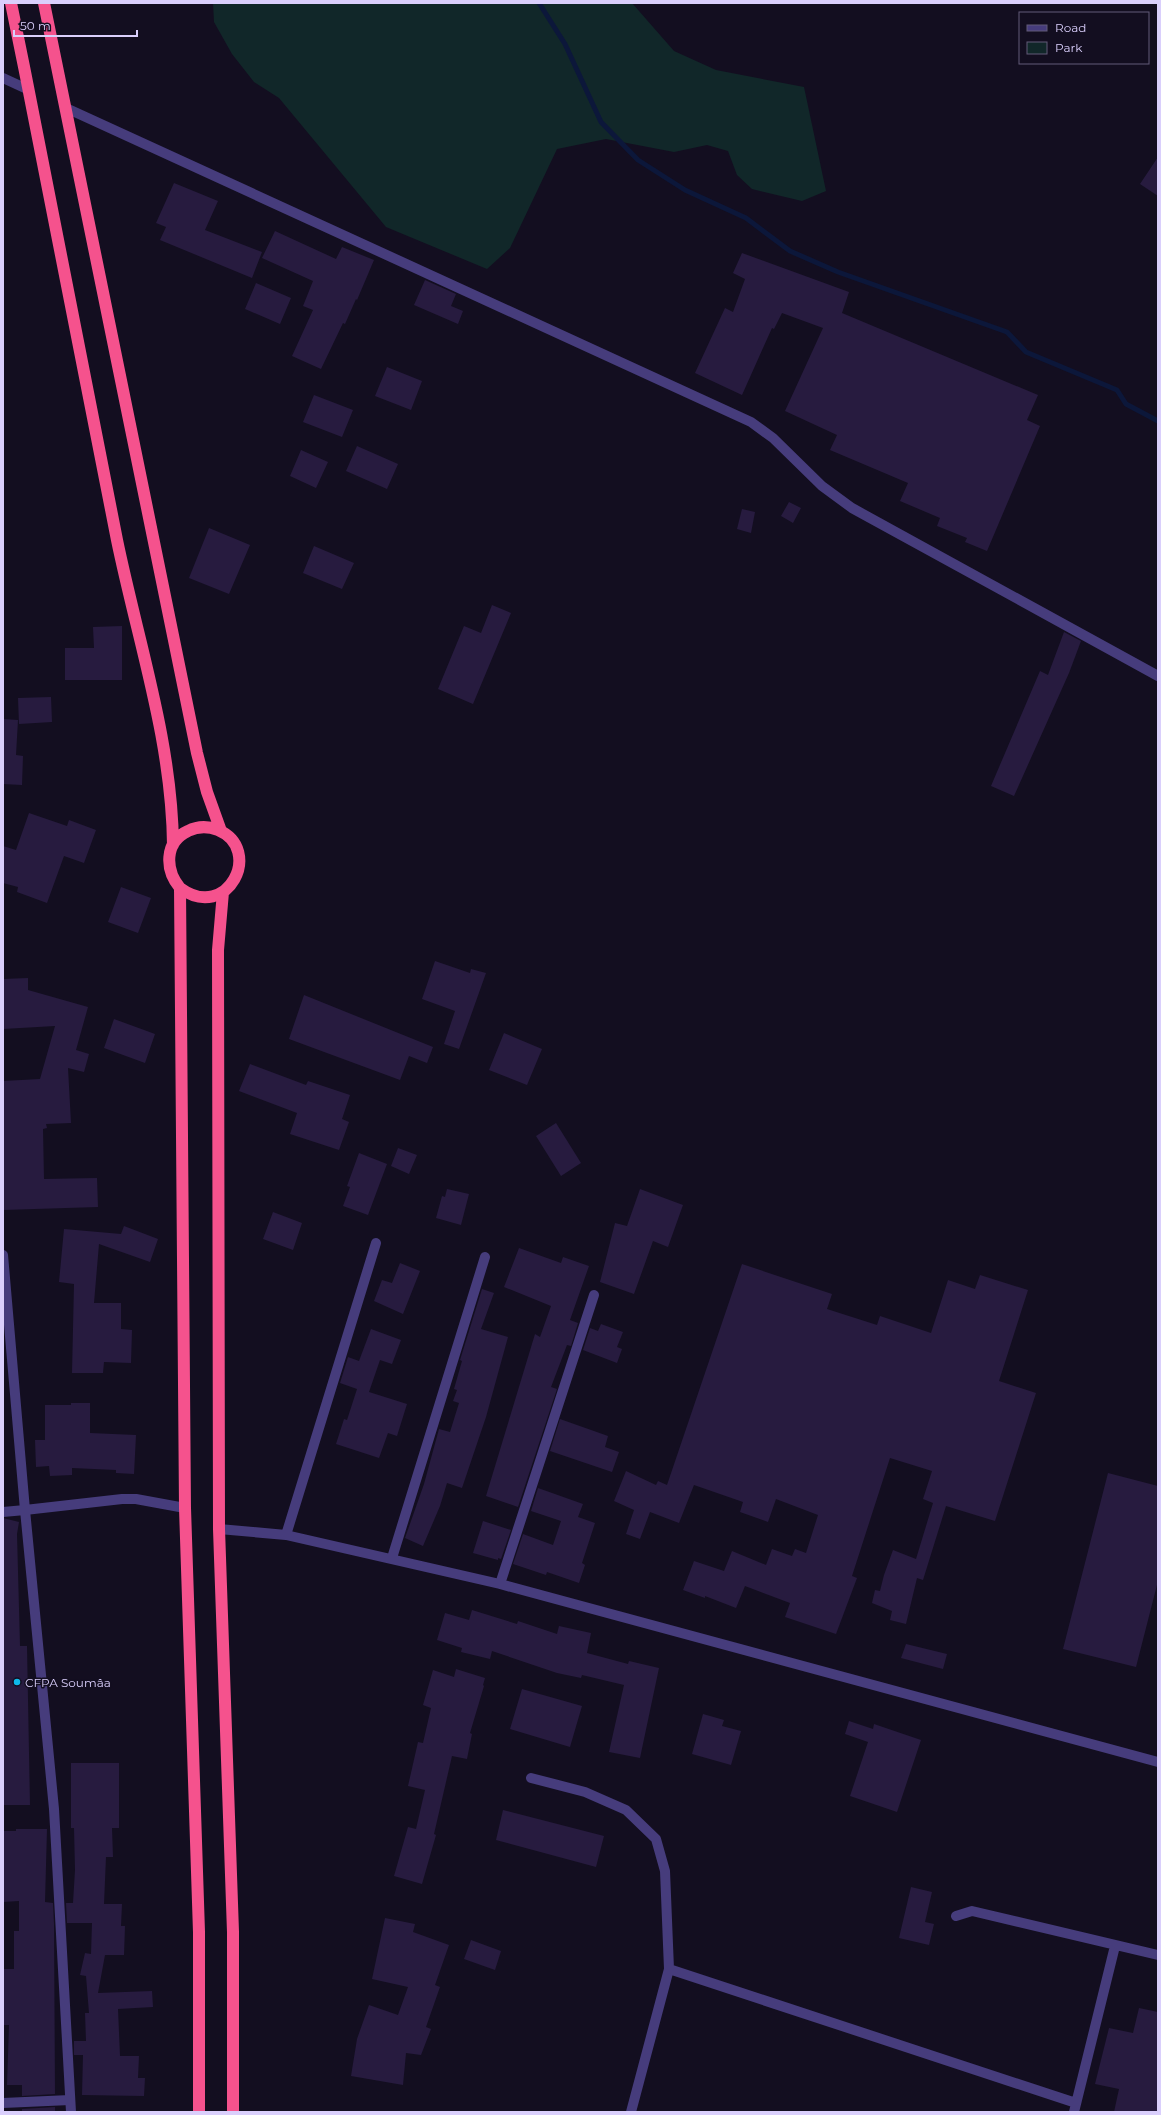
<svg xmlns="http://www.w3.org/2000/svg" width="1161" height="2115" viewBox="0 0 1161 2115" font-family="Montserrat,sans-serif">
  <rect width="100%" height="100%" fill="#130e20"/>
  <path fill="#112729" d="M213,3H632L674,51L716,70L804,87L826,191L802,201L752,189L737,175L728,151L707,145L674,152L606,139L557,149L510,248L487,269L386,227L279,98L254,82L232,54L214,22Z"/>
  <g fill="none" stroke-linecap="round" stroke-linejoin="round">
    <path stroke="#0c173a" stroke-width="5" d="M539,3L565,44L601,122L638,160L685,190L746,218L790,251L838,272L1007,332L1026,352L1117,390L1126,404L1158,421"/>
  </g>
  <path fill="#271b3f" d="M1158,157V196L1140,184Z
    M174,183L218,201L205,230L262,252L252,278L160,240L166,227L156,223Z
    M275,231L336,259L342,247L374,260L357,300L356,299L345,324L343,323L321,369L292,356L313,310L303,306L313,281L262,258Z
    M742,253L849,292L842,313L1038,395L1027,420L1040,426L987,551L965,542L967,538L937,526L940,518L900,501L908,483L830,450L837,435L785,411L823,328L782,313L774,329L772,328L742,395L695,373L725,308L733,312L745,279L733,273Z
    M425,280L456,294L451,306L463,311L458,324L414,305Z
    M256,283L291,298L280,324L245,309Z
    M387,367L422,381L411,410L375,396Z
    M314,395L353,410L342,437L303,422Z
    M357,446L398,464L387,489L346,471Z
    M301,450L328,462L316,488L290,476Z
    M789,502L801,508L793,523L781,516Z
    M742,509L755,512L751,533L737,529Z
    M209,528L250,545L229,594L189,578Z
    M314,546L354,563L342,589L303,573Z
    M492,605L511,613L473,704L438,689L464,626L481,633Z
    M122,626V680H65V648H94L93,627Z
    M1064,632L1081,641L1069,673L1014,796L991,786L1040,671L1048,675Z
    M51,697L52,722L19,724L18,698Z
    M3,719L18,720L16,755L23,756L22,785L3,784Z
    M29,813L67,826L69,820L96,830L84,863L64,856L47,903L17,892L18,887L3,883V846L16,850Z
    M121,887L151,898L138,933L108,922Z
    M435,961L470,973L471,969L486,973L459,1049L444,1044L455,1011L422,999Z
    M28,978V990L88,1007L76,1050L89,1054L84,1072L68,1068L71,1123L46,1124L47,1128L43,1129L44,1179L97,1178L98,1207L3,1210V1081L40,1079L55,1026L3,1029V979Z
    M304,995L433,1047L427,1063L409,1056L400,1080L289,1039Z
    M114,1019L155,1034L145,1063L104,1048Z
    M504,1033L542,1049L527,1085L489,1070Z
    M250,1064L306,1085L308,1081L350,1095L342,1119L349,1122L339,1150L290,1134L297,1113L239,1091Z
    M556,1123L581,1163L561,1176L536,1136Z
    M398,1148L417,1155L409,1174L391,1166Z
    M359,1153L387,1164L368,1215L343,1206L350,1187L347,1186Z
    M447,1189L469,1194L461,1225L436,1218L442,1196L445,1197Z
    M640,1189L683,1205L668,1247L653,1241L634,1294L600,1282L615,1223L627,1226Z
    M273,1212L302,1223L293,1250L263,1239Z
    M124,1226L158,1239L150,1262L99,1244L94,1303H121V1329L132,1330L131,1363L104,1362L103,1373H72L74,1284L59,1282L64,1229L121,1234Z
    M519,1248L561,1263L563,1257L589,1266L570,1320L578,1323L571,1346L567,1345L551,1387L557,1389L518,1507L486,1496L535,1334L540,1337L551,1306L504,1287Z
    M400,1263L420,1271L403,1314L374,1301L382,1280L392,1283Z
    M742,1264L832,1294L827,1309L877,1325L880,1316L931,1333L948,1280L975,1289L980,1275L1028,1290L999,1381L1036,1393L995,1521L946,1506L923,1580L917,1578L906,1624L890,1620L892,1611L872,1603L875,1590L880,1591L884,1575L893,1550L916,1559L933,1503L923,1499L932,1471L890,1458L852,1576L857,1578L836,1634L785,1617L790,1603L745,1586L736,1608L705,1596V1598L683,1590L694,1561L724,1571L732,1551L766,1565L772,1549L792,1556L795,1549L806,1553L818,1515L776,1499L768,1522L740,1512L743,1502L694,1485L679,1523L650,1512L640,1539L626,1534L634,1510L614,1501L626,1471L656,1485L658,1481L667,1485Z
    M482,1289L494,1293L481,1329L508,1337L486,1417L462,1488L447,1483L440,1506L423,1546L405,1538L424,1484L439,1429L450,1432L459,1403L453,1401L457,1390L454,1389L462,1361L460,1360Z
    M601,1324L623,1332L617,1347L622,1349L617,1363L583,1350L590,1328L598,1331Z
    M371,1329L401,1340L392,1364L380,1360L369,1392L407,1404L397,1436L388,1433L379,1458L336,1444L344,1419L347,1420L357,1389L340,1383L348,1357L359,1361Z
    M71,1403H90V1433L136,1435L134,1474L116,1473V1470L72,1468V1475L50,1476L49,1466L36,1467L35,1440H45V1405H71Z
    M560,1419L608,1436L605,1447L619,1452L612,1472L550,1451Z
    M1108,1473L1158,1486V1581L1136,1667L1063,1649Z
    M538,1488L583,1504L578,1517L595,1523L582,1563L585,1565L579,1583L547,1572L546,1575L513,1564L523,1534L553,1545L561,1521L531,1511Z
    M3,1518L19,1522L17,1534L20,1646H27L30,1805H3Z
    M483,1521L511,1530L501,1559L498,1558V1560L473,1553Z
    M472,1610L517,1624L518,1621L557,1634L559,1626L591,1633L587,1653L628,1664L629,1661L659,1668L640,1758L609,1752L624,1685L582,1675L581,1678L557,1673L492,1651L490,1659L461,1652L462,1648L437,1640L445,1613L469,1620Z
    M906,1644L947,1654L943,1669L901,1658Z
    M456,1669L485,1678L483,1685L484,1686L470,1733L472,1734L467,1759L452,1756L434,1834L436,1835L422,1884L394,1876L408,1827L416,1829L425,1790L408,1786L418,1742L423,1743L431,1708L423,1705L433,1670L454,1677Z
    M522,1689L582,1706L570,1747L510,1729Z
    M703,1714L724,1720L722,1726L741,1731L731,1765L692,1754Z
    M849,1721L873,1729L874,1724L921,1740L897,1812L850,1796L868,1742L845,1734Z
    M71,1763H119V1828H112L113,1857H106L104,1904H122L121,1926H125L124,1955H105L98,1993L152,1991L153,2007L118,2009L120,2056H139L138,2078H145L144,2096L82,2095L83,2055H74V2041H86L85,2013H89L86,1976L80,1975L85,1953L91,1954L92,1923H67L66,1903H73L75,1870L74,1828H71Z
    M503,1810L604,1836L596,1867L496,1840Z
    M16,1829H47L45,1902L53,1903L54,1924L55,2094L22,2096V2085H7L9,2025H3V1969H14V1931H19V1901L3,1902V1831H16Z
    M911,1887L932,1892L925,1922L934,1924L929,1945L899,1938Z
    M385,1918L415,1924L413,1932L449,1945L435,1985L440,1987L426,2027L431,2029L421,2055L406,2053L403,2085L351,2076L357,2039L369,2005L398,2015L408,1987L372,1979Z
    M471,1940L501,1951L495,1970L464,1959Z
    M1139,2008L1158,2012V2112H1114L1119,2089L1095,2084L1109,2028L1133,2033Z
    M55,2107V2112H22V2109Z"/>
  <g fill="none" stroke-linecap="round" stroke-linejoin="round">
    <path stroke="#463c7c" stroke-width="10" d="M3,78L29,90
      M66,108L751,422L773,438L822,486L852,508L1158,676
      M3,1255L25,1510L122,1499H136L185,1508
      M3,1512L25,1510L54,1809L71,2112
      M219,1529L286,1535L500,1584L1158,1762
      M286,1535L376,1243
      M392,1558L485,1257
      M500,1584L594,1295
      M531,1778L585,1792L626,1810L656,1839L665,1871L669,1969L631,2112
      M956,1916L972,1911L1158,1955
      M669,1969L1076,2103
      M3,2103L70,2100
      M1074,2112L1115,1946"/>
    <path stroke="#f5528d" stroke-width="12" d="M11,3C48,182 81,362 117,540C138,642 172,741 173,845
      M44,3L197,753L207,792L221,831
      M180,888C228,923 264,849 218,830C208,826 198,826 188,831C164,842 165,870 180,888L185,1508L199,1932V2112
      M223,892L218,950L219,1529L233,1932V2112"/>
  </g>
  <circle fill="#0eb9e9" stroke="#130e20" stroke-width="1.5" cx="17" cy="1682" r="4"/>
  <g text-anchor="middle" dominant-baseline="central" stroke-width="3" stroke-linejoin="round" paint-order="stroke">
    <g font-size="12" fill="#dacffc" stroke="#130e20" text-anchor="start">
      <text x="25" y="1682">CFPA Soumâa</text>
    </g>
  </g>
  <rect width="1161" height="2115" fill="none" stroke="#dacffc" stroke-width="8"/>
  <rect x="1019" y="12" width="130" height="52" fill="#130e20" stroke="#635b78"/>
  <rect x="1027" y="25" width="20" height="6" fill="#463c7c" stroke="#635b78"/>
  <text x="1055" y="32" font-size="12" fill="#dacffc">Road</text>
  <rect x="1027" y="42" width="20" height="12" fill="#112729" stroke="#635b78"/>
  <text x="1055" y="52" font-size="12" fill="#dacffc">Park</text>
  <path d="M14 30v6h123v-6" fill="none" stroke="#dacffc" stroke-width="2"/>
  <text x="20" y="30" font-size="12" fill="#dacffc" stroke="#130e20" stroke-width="3" paint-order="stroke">50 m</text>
</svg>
